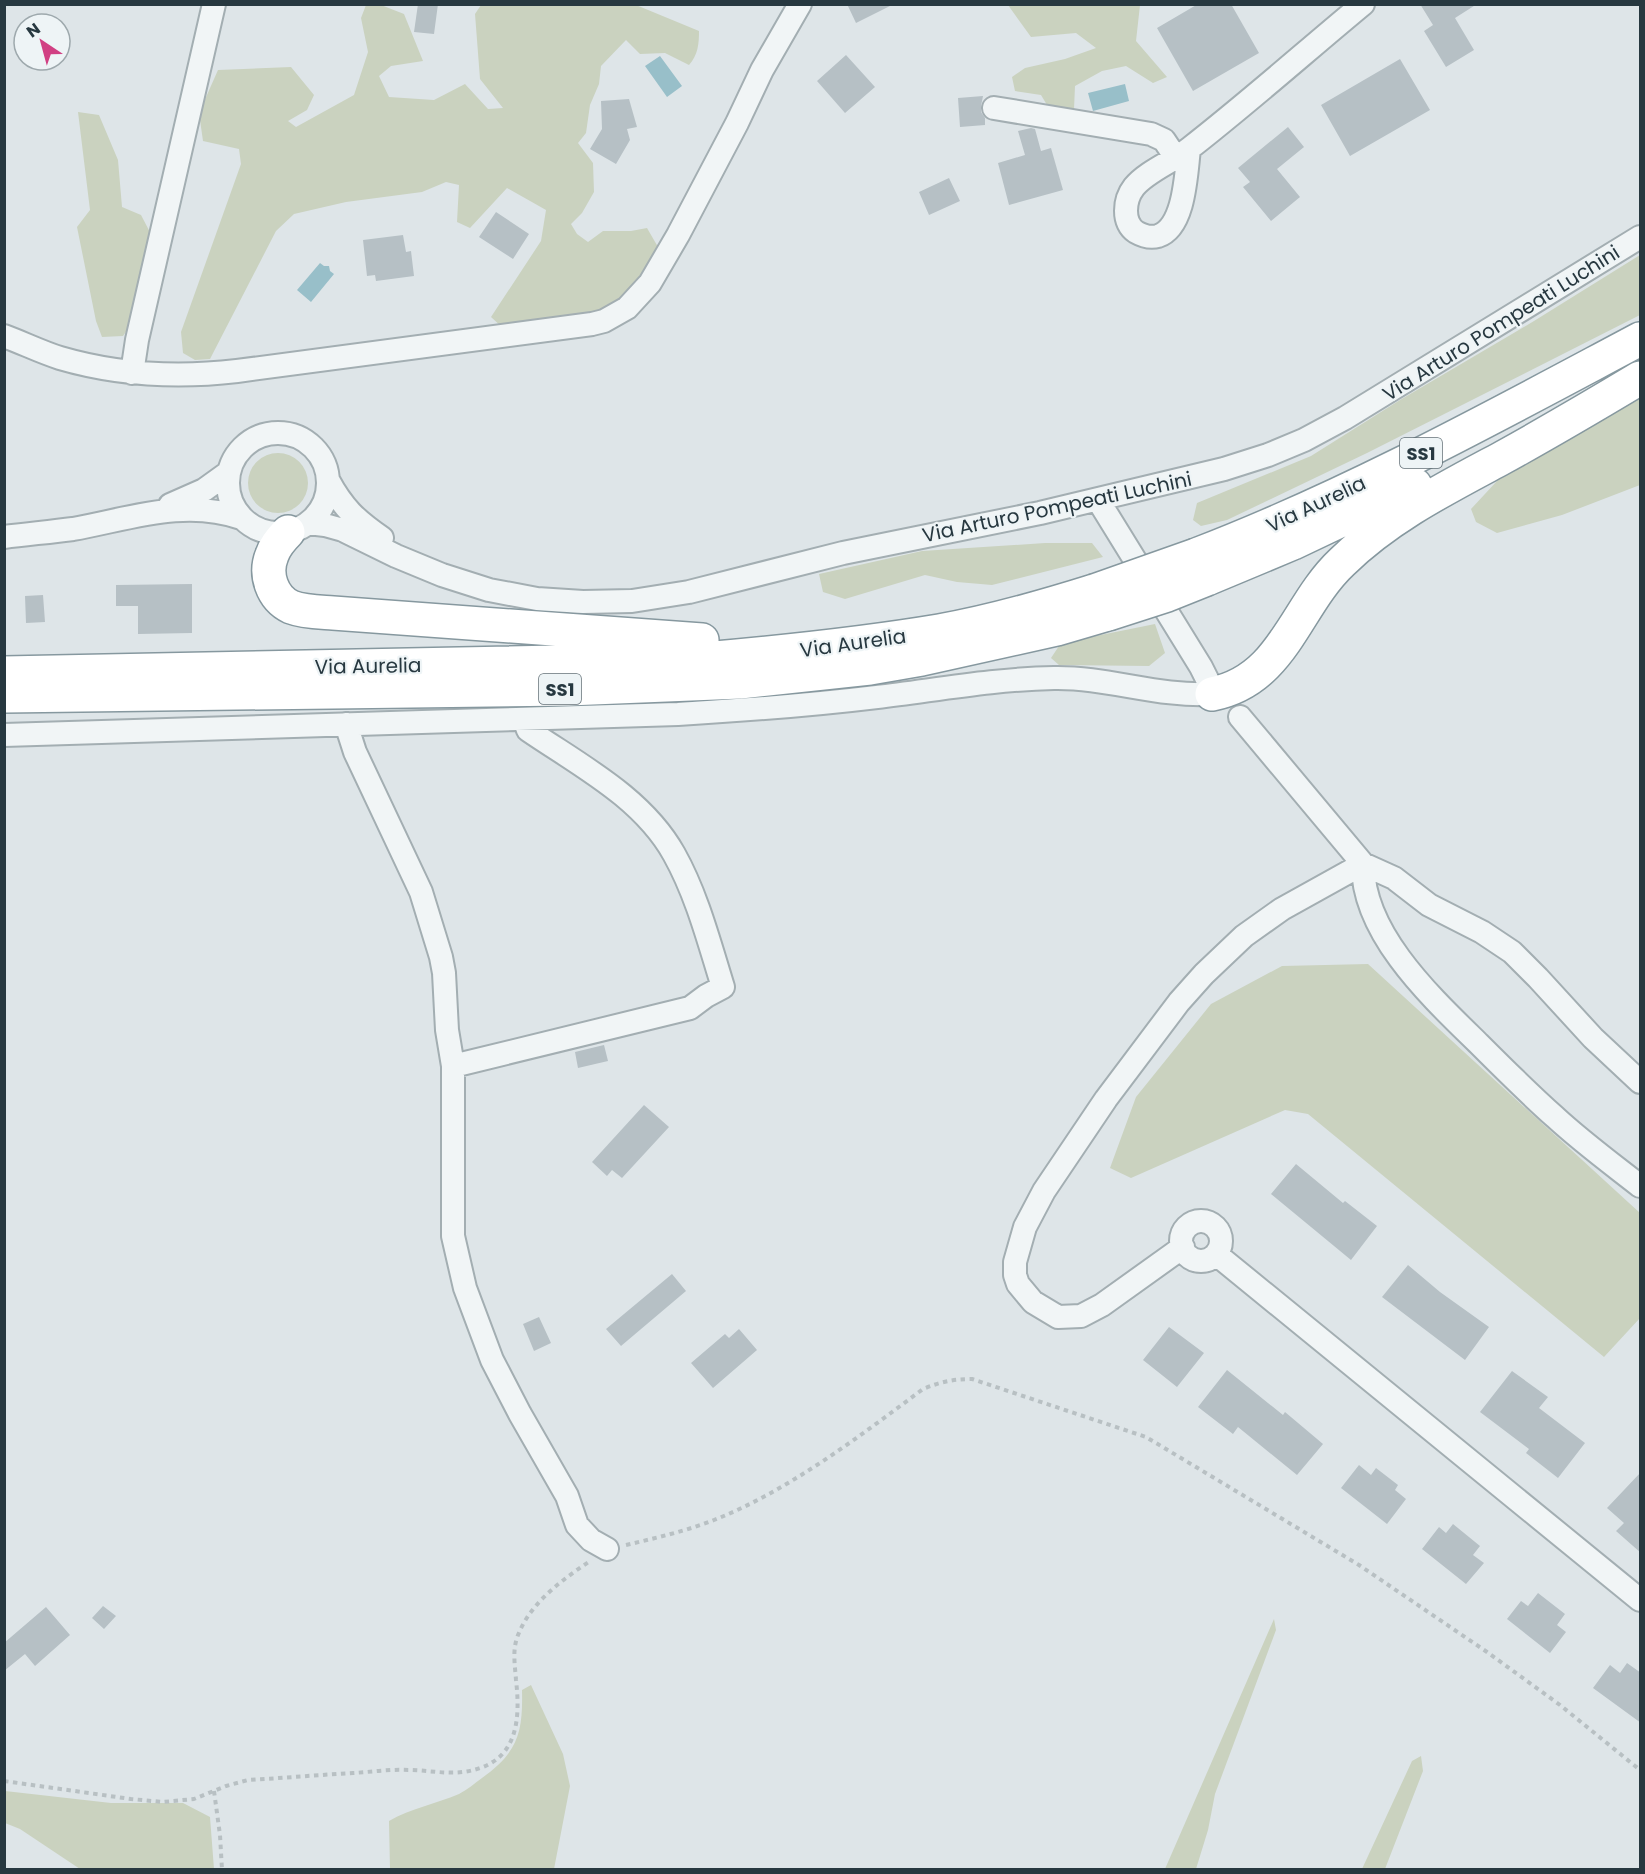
<svg xmlns="http://www.w3.org/2000/svg" width="1645" height="1874" viewBox="0 0 1645 1874" font-family="Poppins,sans-serif">
  <rect width="100%" height="100%" fill="#dee5e8"/>
  <path fill="#cad2bf" d="M366,5H381L404,14L423,61L391,66L379,76L389,97L434,100L465,84L488,109L503,108L480,79L475,14L481,5H636L699,31C699,44 698,55 689,65L665,53L640,54L626,40L601,66L599,84L590,105L586,133L578,143L593,163L594,192L582,213L571,224L577,234L588,242L603,231H631L647,228L658,247L642,274L626,294L609,309L593,315L503,328L491,317L541,241L546,210L507,188L470,228L457,222L459,185L446,182L422,192L346,202L294,214L276,231L210,359L195,360L183,353L181,332L241,164L239,149L203,141L199,113L218,70L291,67L314,95L307,110L288,121L296,127L354,95L368,52L361,18Z
    M1008,5H1140L1136,41L1167,77L1153,83L1126,66L1102,71L1075,86L1074,109L1047,105L1041,95L1015,91L1012,77L1025,68L1065,59L1096,48L1076,33L1031,37Z
    M78,112L99,115L118,160L122,207L141,215L152,236L135,319L123,336L102,337L96,321L77,227L90,210Z
    M1640,255V315L1367,453L1227,520L1201,526L1193,520L1197,503L1311,456L1400,400L1534,321Z
    M1640,395V485L1562,515L1497,533L1476,522L1471,509L1510,467Z
    M248 483a30 30 0 1 1 60 0a30 30 0 1 1-60 0Z
    M1045,543H1092L1103,557L992,585L957,582L925,575L845,599L823,592L819,574L922,551Z
    M1155,624L1165,653L1149,666L1059,665L1051,658L1061,643Z
    M1368,964L1640,1213V1318L1604,1357L1308,1114L1285,1110L1131,1178L1110,1168L1136,1097L1211,1004L1282,966Z
    M1274,1619L1276,1630L1215,1794L1208,1830L1196,1869H1165Z
    M531,1685L563,1754L570,1786L554,1869H390L389,1821C411,1808 436,1804 459,1794C467,1790 475,1783 482,1778C518,1752 523,1733 522,1690Z
    M1421,1756L1423,1771L1385,1869H1362L1412,1761Z
    M5,1791L111,1803H183L210,1817L214,1869H80L20,1829L5,1823Z"/>
  <path fill="#98bfc9" d="M660,56L682,86L667,97L645,66Z
    M1125,84L1129,101L1093,111L1088,93Z
    M320,263L324,266H329L330,271L334,274L311,302L297,290Z"/>
  <path fill="#b6c0c5" d="M418,4H438L434,34L414,32Z
    M847,4H894L856,23Z
    M1198,4H1231L1259,53L1193,91L1157,28Z
    M1420,4H1477L1455,18L1474,50L1446,67L1424,31L1433,25Z
    M846,55L875,87L845,113L817,81Z
    M1400,59L1430,110L1350,156L1321,105Z
    M983,96L981,106V112L985,118V125L960,127L958,98Z
    M629,99L637,127L627,129L630,140L616,164L590,149L602,129L601,101Z
    M1288,127L1304,147L1277,169L1300,197L1271,221L1243,187L1250,182L1238,168Z
    M1031,128L1035,129L1041,151L1051,148L1063,190L1009,205L998,163L1025,155L1018,131Z
    M949,178L960,201L929,215L919,192Z
    M496,212L529,234L513,259L479,237Z
    M403,235L406,252L411,251L414,276L376,281L375,275L367,276L363,240Z
    M192,584V633L138,634V606H116V585Z
    M43,595L45,622L26,623L25,596Z
    M604,1045L608,1061L578,1068L575,1052Z
    M644,1105L669,1127L622,1178L612,1170L607,1176L592,1162Z
    M1296,1164L1343,1203L1345,1201L1377,1226L1351,1260L1271,1194Z
    M1408,1265L1440,1292L1489,1327L1465,1360L1382,1297Z
    M672,1274L686,1291L621,1346L606,1329Z
    M539,1317L551,1343L534,1351L523,1324Z
    M1169,1327L1204,1353L1177,1387L1143,1360Z
    M739,1329L757,1350L713,1388L691,1363L725,1334L729,1338Z
    M1227,1370L1283,1415L1285,1412L1323,1444L1297,1475L1238,1427L1233,1434L1198,1407Z
    M1512,1371L1548,1397L1539,1408L1585,1443L1558,1478L1526,1453L1529,1449L1480,1412Z
    M1359,1465L1371,1475L1376,1468L1398,1485L1395,1490L1406,1499L1387,1524L1341,1488Z
    M1641,1472V1553L1616,1531L1624,1523L1607,1508Z
    M1453,1524L1480,1546L1473,1555L1484,1563L1466,1584L1422,1549L1439,1527L1446,1533Z
    M1538,1593L1565,1614L1557,1625L1566,1632L1550,1653L1507,1619L1521,1601L1528,1606Z
    M103,1606L116,1616L104,1629L92,1618Z
    M46,1607L70,1635L35,1666L25,1654L4,1671V1643Z
    M1627,1663L1641,1673V1723L1593,1688L1610,1665L1620,1673Z"/>
  <g fill="none" stroke-linecap="round" stroke-linejoin="round">
    <defs>
      <path id="minor" d="M994,108L1151,134L1164,140L1176,158
        M1189,149C1186,173 1185,227 1158,236C1151,238 1143,236 1136,232C1122,222 1124,200 1134,187C1147,171 1174,161 1190,148C1249,102 1305,52 1363,4
        M4,336C23,343 41,352 60,358C118,375 177,378 237,371L592,324L604,321L627,308L650,283L678,235L737,123L762,70L800,4
        M132,373L137,340L214,4
        M228 483a50 50 0 1 1 100 0a50 50 0 1 1-100 0Z
        M328,480C343,508 356,520 382,538
        M170,505L204,490L229,472
        M308,523L325,525L343,530L396,556L442,575L489,590L537,599L583,602L632,601L689,592L843,553L1040,513L1224,469L1268,455L1304,440L1345,418L1640,237
        M4,537C27,534 51,532 73,529C129,519 185,498 241,518
        M1240,717L1363,864C1362,934 1433,999 1479,1044C1504,1069 1529,1094 1555,1117C1582,1142 1612,1164 1640,1186
        M346,724L355,752L421,892L441,957L444,973L447,1030L453,1066V1236L465,1288L492,1360L520,1414L567,1496L577,1525L591,1540L607,1549
        M4,735L678,714C745,710 811,705 877,697C936,690 995,679 1054,678C1107,677 1158,697 1212,694L1208,681L1201,667L1098,500
        M453,1066L690,1008L706,996L723,987C709,942 697,895 674,854C642,797 579,765 528,730L524,719
        M1181 1241a20 20 0 1 1 40 0a20 20 0 1 1-40 0Z
        M1183,1247L1102,1305L1081,1316L1058,1317L1033,1302L1018,1284L1015,1275V1262L1025,1227L1044,1191L1106,1099L1179,1002L1204,974L1244,936L1282,909L1363,864L1394,878L1429,905L1482,932L1512,952L1538,978L1593,1038L1640,1082
        M1216,1254L1640,1600"/>
      <path id="highway" d="M288,532C281,539 275,546 272,555C264,574 272,598 291,607C304,612 320,612 333,613L702,640
        M1196,555C1350,496 1495,416 1640,339
        M1207,579L1293,543L1415,485
        M4,673L704,659C783,652 861,644 939,631C991,622 1043,607 1094,591
        M1212,694C1284,680 1295,606 1342,562C1388,517 1446,488 1502,458C1549,432 1595,405 1640,378
        M4,696L568,689L740,682L870,668L922,659L1057,629L1108,614"/>
    </defs>
    <use href="#minor" stroke="#a3aeb2" stroke-width="26"/>
    <use href="#highway" stroke="#86989f" stroke-width="36"/>
    <path stroke="#b8c0c3" stroke-width="4" stroke-dasharray="4.5 4.5" stroke-linecap="butt" d="M626,1545C656,1538 686,1531 714,1520C788,1491 860,1436 923,1389C940,1382 953,1379 972,1379L1146,1437L1359,1565L1487,1652L1560,1705L1640,1770
      M4,1781L131,1799L163,1802L194,1799L226,1786L248,1780C283,1778 318,1775 353,1773C371,1772 390,1769 408,1770C432,1770 455,1777 480,1768C519,1755 520,1715 516,1680C515,1665 512,1650 518,1635C531,1602 562,1580 590,1561
      M214,1791L220,1835L222,1870"/>
    <use href="#minor" stroke="#f1f5f6" stroke-width="22"/>
    <use href="#highway" stroke="#fff" stroke-width="33"/>
    <defs>
      <path id="highway-bridge" d="M1094,591L1196,555
        M1108,614L1167,595L1207,579"/>
    </defs>
    <use href="#highway-bridge" stroke="#86989f" stroke-width="36" stroke-linecap="butt"/>
    <use href="#highway-bridge" stroke="#fff" stroke-width="33"/>
  </g>
  <g text-anchor="middle" dominant-baseline="central" stroke-width="4.5" stroke-linejoin="round" paint-order="stroke">
    <g fill="#eef4f6" stroke="#637077" stroke-width="1.5">
      <rect x="1400" y="438" width="42" height="30" rx="4.5"/>
      <rect x="539" y="674" width="42" height="30" rx="4.5"/>
    </g>
    <g font-size="18" font-weight="bold" fill="#273840">
      <text x="1421" y="453">SS1</text>
      <text x="560" y="689">SS1</text>
    </g>
    <g font-size="20" fill="#273840" stroke="#eef4f6">
      <text transform="translate(1501 323) rotate(-32)">Via Arturo Pompeati Luchini</text>
      <text transform="translate(1316 504) rotate(-25)">Via Aurelia</text>
      <text transform="translate(1057 507) rotate(-12)">Via Arturo Pompeati Luchini</text>
      <text transform="translate(853 643) rotate(-8)">Via Aurelia</text>
      <text transform="translate(368 666) rotate(-1)">Via Aurelia</text>
    </g>
  </g>
  <rect width="1645" height="1874" fill="none" stroke="#273840" stroke-width="12"/>
  <g transform="translate(42 42) rotate(324)"><circle r="28" fill="#eef4f6" stroke="#9ea9ad" stroke-width="1.5"/>
  <path d="M0-4.5L10 22L0 15L-10 22Z" fill="#d14083"/>
  <text y="-9" font-size="16" font-weight="bold" text-anchor="middle" fill="#273840">N</text>
  </g>
</svg>
